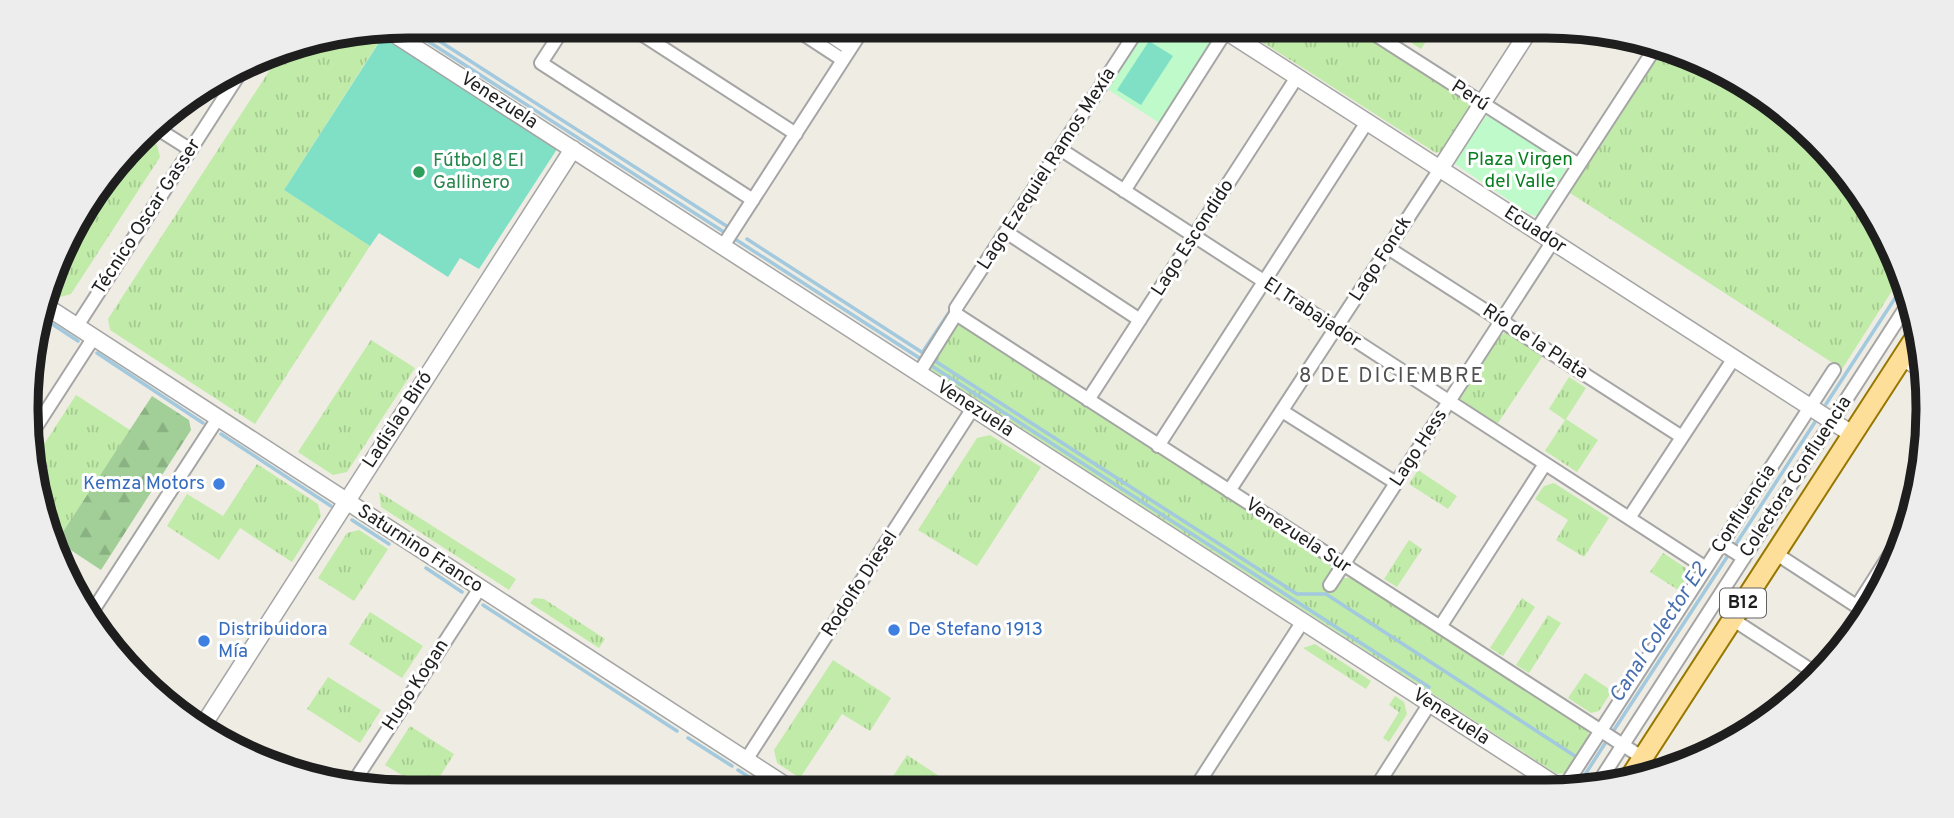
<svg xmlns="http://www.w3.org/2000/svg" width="1954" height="818" viewBox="0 0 1954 818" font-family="Overpass,sans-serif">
  <defs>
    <pattern id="grass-tufts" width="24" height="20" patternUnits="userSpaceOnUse" patternTransform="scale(1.75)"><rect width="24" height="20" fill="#c0eba8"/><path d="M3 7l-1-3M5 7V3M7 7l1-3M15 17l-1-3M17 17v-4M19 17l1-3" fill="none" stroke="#a5c990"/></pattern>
    <pattern id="forest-firs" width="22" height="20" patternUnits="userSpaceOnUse" patternTransform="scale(1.75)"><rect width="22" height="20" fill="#a1cf97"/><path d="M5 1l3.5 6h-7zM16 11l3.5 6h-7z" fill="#8ab182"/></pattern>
  </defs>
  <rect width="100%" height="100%" fill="#efece3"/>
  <path fill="url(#grass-tufts)" d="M1237,26H1352L1468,100L1471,108L1444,150L1436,153Z
    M1385,26H1436L1421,49Z
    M369,33L380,40L284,190L370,246L255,424L110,330L108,319L284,48Z
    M1661,45L1797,121L1888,239L1899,280L1842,369L1567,191Z
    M144,137L157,145L160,157L71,294L60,297L52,292L77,218Z
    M952,318L1329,563L1332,571L1324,585L1334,591L1342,578H1351L1587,729L1590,737L1567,773L1557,774L922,364Z
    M1509,331L1544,354L1496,426L1460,399L1501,335Z
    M371,340L415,368L347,472L333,475L298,452Z
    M1569,377L1586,388L1566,419L1598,440L1577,472L1545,451L1565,420L1549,409Z
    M76,395L130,430L57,541L34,483L33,461Z
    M990,435L1041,467L977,566L918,530L977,438Z
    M257,464L318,504L321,516L292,562L240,528L219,560L167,526L187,494L223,516Z
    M1418,470L1457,496L1448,509L1409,484Z
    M1554,483L1609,518L1584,557L1556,540L1568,520L1535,499L1544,486Z
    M379,492L516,579L509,590L381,507Z
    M359,530L388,549L354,601L318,578L347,533Z
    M1409,540L1422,549L1397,587L1384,579Z
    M1663,553L1686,568L1688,576L1678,590L1650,572Z
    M534,598L544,599L605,639L599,648L530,603Z
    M1522,598L1535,607L1503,656L1490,648Z
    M370,612L423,646L402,678L349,644Z
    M1548,615L1561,623L1529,673L1516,665Z
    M1315,644L1371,681L1366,689L1303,648Z
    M833,660L891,698L870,731L842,714L800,778L777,763L774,750Z
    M1585,673L1612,691L1599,711L1591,713L1568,698Z
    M328,677L381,710L360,743L307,709Z
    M1395,696L1404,702L1407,714L1389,742L1383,738L1399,712L1389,705Z
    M410,726L454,754L430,792L385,765Z
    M907,755L939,776L931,790H884Z"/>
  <path fill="url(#forest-firs)" d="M152,396L189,420L191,430L101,570L57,541Z"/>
  <path fill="#bffacb" d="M1144,26H1206L1215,34L1161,124L1104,87Z
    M1487,115L1568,166L1537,216L1531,215L1455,164V160Z"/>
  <path fill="#7fe0c6" d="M387,30L561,143L479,269L460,258L448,277L379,233L370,246L284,190Z
    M1149,41L1173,56L1141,105L1117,90Z"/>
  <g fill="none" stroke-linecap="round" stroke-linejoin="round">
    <path stroke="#a2c9de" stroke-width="3.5" d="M416,26L728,227
      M406,27L727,234
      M735,239L1429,687L1425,693
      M747,239L923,353
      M43,318L78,341
      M97,353L203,423
      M922,353L952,308
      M935,361L1297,594H1326L1578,758
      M1826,404L1901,289
      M221,434L331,506
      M352,520L389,544
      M1734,547L1815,422
      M426,568L462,592
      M483,605L677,731
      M1614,730L1729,554
      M688,738L732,766
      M738,770L766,788
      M1577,787L1606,742"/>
    <defs>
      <path id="minor" d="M565,26L541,63L753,200
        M629,26L796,134
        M791,26L843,60
        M816,26L850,49
        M1140,26L956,308V314L1643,758
        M1362,26L1579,165
        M153,126L191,150
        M1060,149L1706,568
        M1124,191L1226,31
        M1536,231L1657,45
        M1006,232L1140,320
        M723,246L865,26
        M1388,248L1682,437
        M77,326L240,73
        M919,373L956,314
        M1088,400L1297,77
        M1282,411L1396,483
        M32,433L94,337
        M1158,446L1367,122
        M1229,491L1440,169
        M1629,518L1734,358
        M1722,544L1744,558
        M1775,553L1867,613
        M1330,585L1553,241
        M1857,606L1908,526
        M90,615L218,418
        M1732,619L1817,674
        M1440,627L1545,464
        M1803,690L1814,673
        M746,760L973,408
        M353,783L480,588
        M1595,788L1906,307
        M1375,789L1430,703
        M1563,789L1834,370
        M1194,790L1303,621"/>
      <path id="tertiary" d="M1218,26L1852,434
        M388,30L1562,789
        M1440,169L1532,26
        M47,307L794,791
        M1902,357L1923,370
        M202,727L573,149"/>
      <path id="primary" d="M1629,779L1915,338"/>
    </defs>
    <use href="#minor" stroke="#a5a5a5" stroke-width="16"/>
    <use href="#tertiary" stroke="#a5a5a5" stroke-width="19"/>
    <use href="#primary" stroke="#977700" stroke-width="23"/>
    <use href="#minor" stroke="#fff" stroke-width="12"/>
    <use href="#tertiary" stroke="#fff" stroke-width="16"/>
    <use href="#primary" stroke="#fedf9a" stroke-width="19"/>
  </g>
  <circle fill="#2e9e5b" stroke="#fff" stroke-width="2.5" cx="419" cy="172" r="7"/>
  <g fill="#3f7fe0" stroke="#fff" stroke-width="2.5">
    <circle cx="219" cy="484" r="7"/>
    <circle cx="894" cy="630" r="7"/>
    <circle cx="204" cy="641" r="7"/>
  </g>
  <g text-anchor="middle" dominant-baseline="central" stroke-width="6" stroke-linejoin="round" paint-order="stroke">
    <rect fill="#fff" stroke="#626262" stroke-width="2" x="1720" y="588.5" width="46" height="29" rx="5"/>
    <g font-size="18" font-weight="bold" fill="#1e1e1e">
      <text x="1743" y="603">B12</text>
    </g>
    <g font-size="19" fill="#1e1e1e" stroke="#fff">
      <text transform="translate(1470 96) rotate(33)">Perú</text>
      <text transform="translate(499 101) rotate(33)">Venezuela</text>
      <text transform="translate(1047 169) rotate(-57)">Lago Ezequiel Ramos Mexía</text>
      <text transform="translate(147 217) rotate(-57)">Técnico Oscar Gasser</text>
      <text transform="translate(1535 230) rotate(33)">Ecuador</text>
      <text transform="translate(1193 238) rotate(-57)">Lago Escondido</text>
      <text transform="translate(1381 259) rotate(-57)">Lago Fonck</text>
      <text transform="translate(1312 313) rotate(33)">El Trabajador</text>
      <text transform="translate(1535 342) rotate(33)">Río de la Plata</text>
      <text transform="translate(975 409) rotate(33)">Venezuela</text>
      <text transform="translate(398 420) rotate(-57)">Ladislao Biró</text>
      <text transform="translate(1419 448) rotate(-57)">Lago Hess</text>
      <text transform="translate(1796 477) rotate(-57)">Colectora Confluencia</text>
      <text transform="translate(1744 509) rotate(-57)">Confluencia</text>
      <text transform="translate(1298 536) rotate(33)">Venezuela Sur</text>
      <text transform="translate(420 549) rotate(33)">Saturnino Franco</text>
      <text transform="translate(860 584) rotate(-57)">Rodolfo Diesel</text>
      <text transform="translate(416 685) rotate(-57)">Hugo Kogan</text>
      <text transform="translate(1451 717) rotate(33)">Venezuela</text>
    </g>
    <g font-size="19" fill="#097e21" stroke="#fff">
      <text x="1520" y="160">Plaza Virgen<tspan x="1520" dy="22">del Valle</tspan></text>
    </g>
    <g font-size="19" fill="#27864d" stroke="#fff" text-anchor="start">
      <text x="433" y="161">Fútbol 8 El<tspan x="433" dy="22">Gallinero</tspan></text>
    </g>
    <g font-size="19" fill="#366cbe" stroke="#fff" text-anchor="start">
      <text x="205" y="484" text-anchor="end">Kemza Motors</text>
      <text x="218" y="630">Distribuidora<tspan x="218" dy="22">Mía</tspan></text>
      <text x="908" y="630">De Stefano 1913</text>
    </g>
    <g font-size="21" letter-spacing="2" fill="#515151" stroke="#fff">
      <text x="1392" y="376">8 DE DICIEMBRE</text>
    </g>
    <g font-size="21" font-style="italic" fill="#486faf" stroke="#fff">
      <text transform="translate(1659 633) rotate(-57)">Canal Colector E2</text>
    </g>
  </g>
  <path d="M0 0H1954V818H0ZM408 38H1546A370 370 0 0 1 1916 408V410A370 370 0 0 1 1546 780H408A370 370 0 0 1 38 410V408A370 370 0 0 1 408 38Z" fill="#ededed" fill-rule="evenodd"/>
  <path fill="none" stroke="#1e1e1e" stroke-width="9" d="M408 38H1546A370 370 0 0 1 1916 408V410A370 370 0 0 1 1546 780H408A370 370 0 0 1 38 410V408A370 370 0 0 1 408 38Z"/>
</svg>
